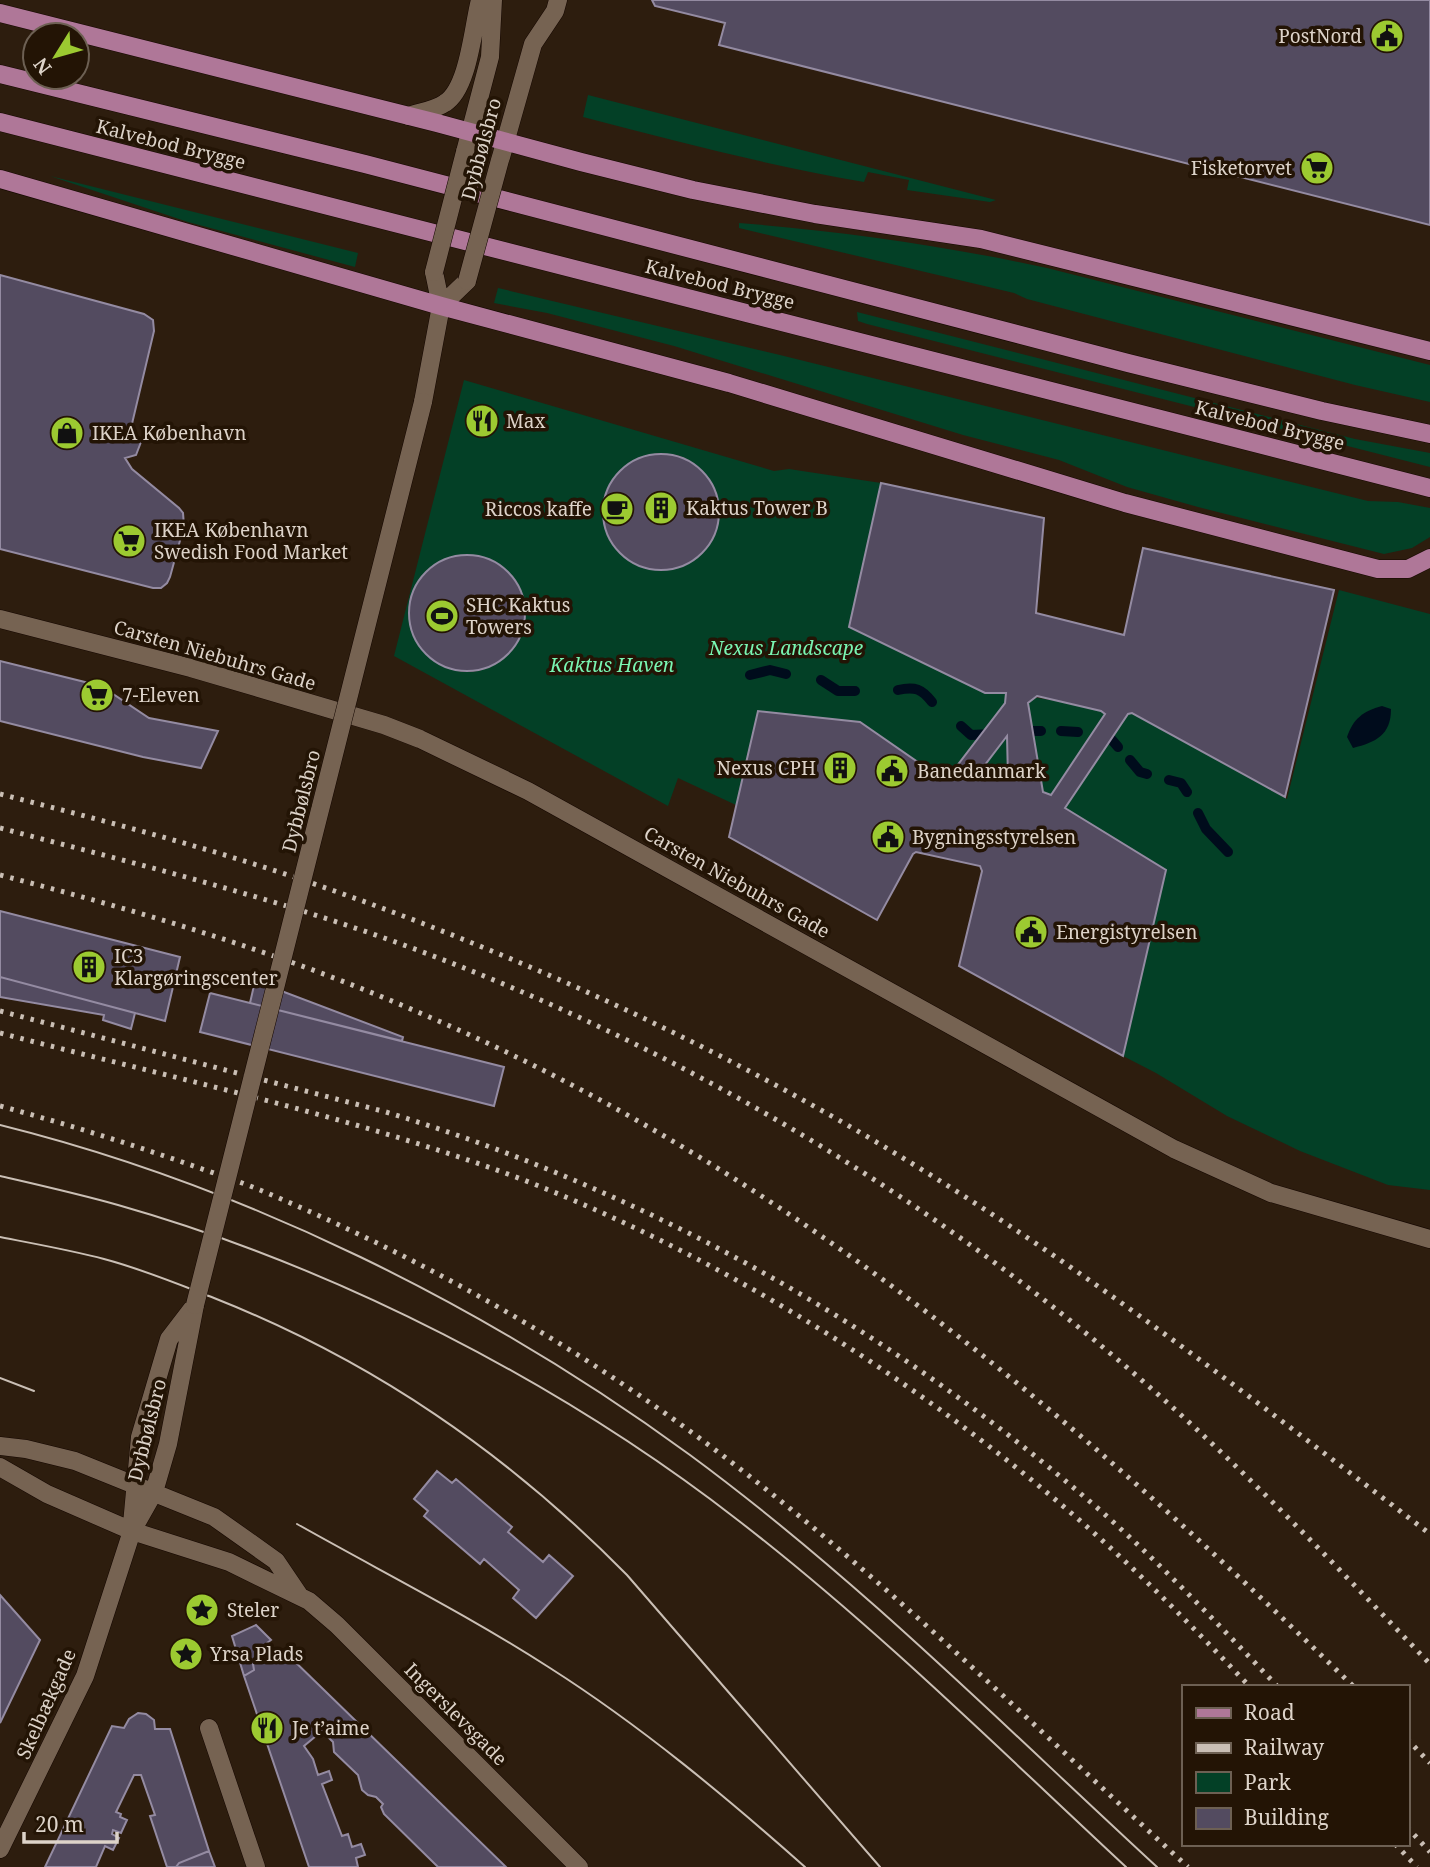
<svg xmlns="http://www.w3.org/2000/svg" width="1430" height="1867" viewBox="0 0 1430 1867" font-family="'Noto Serif',serif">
  <rect width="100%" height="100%" fill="#2d1d0e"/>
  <path fill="#034026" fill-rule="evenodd" d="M588,95L996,200L990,202L907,190L909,180L868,172L864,182C769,166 676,141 583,117Z
    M50,176L358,253L355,267L188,222Z
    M739,223C843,231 945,246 1047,268L1430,365V402L1355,385L1027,299L1014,293L739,228Z
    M498,288L780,355L1368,501L1398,502L1430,508V537L1412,548L1384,554L1198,507L1127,487L1059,460L963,435L674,346L547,313L494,303Z
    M857,312L1355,439L1430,453V467L867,324L858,321Z
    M464,380L774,471L789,469L881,483L1006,693L1132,713L1287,799L1339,590L1430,614V1190L1388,1185L1300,1151L1227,1116L1156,1073L1123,1056L1008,778L925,767L860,722L758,711L736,805L678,778L668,806L394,656ZM658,453C665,454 673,454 680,456C709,467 726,500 716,530C711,546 699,558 684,564C611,598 558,475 658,453ZM464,555C576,571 511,708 438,663C428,657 418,648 414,636C399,593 422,564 464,555Z"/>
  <path fill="#000c1c" d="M1382,706L1391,709C1391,735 1376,742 1353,748L1347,737C1353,719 1363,711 1382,706Z"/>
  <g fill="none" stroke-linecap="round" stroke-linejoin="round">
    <path stroke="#000c1c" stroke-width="10" d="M750,675L770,670L786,674
      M821,680L838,691H855
      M898,690C915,686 922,689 932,702
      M961,726L971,735L992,734
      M1020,731H1041
      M1061,731L1078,732
      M1101,737L1112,740L1118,747
      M1130,760L1140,772L1147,774
      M1169,780L1181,783L1187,792
      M1198,813L1206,829L1228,852"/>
  </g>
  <path fill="#534b60" stroke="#948ba2" stroke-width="2" fill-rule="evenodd" d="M652,0H1430V225L719,45L725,23L655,6Z
    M0,275L144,314L153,320L154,331L131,428L141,442L136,455L125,458L132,469L179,508L183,513L184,526L170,577L167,583L161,588H153L0,549Z
    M603 512a58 58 0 1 1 116 0a58 58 0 1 1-116 0Z
    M881,483L1044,518L1036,613L1124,635L1143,548L1334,590L1285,797L1132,713L1128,714L1065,808L1166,870L1123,1056L959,966L982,871L980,866L916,852L913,854L877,920L729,837L758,711L860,722L925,767L953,771L1005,703L1006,693H985L849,627ZM1037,696L1101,711L1105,714L1051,795L1043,792L1028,703ZM1007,736L1008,778L978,774Z
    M409 613a58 58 0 1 1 116 0a58 58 0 1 1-116 0Z
    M0,661L101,686L149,718L218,731L201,768L143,757L0,721Z
    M0,911L180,957L165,1021L0,977Z
    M0,977L135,1013L131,1029L103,1020L104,1015L0,997Z
    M255,981L403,1037L402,1041L250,1003Z
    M210,993L504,1067L494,1106L200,1032Z
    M437,1471L452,1483L456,1479L512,1527L508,1532L543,1562L549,1555L573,1576L536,1618L513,1598L519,1590L484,1559L480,1564L424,1516L428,1511L414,1499Z
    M0,1595L40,1640L0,1723Z
    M256,1625L271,1640L267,1643L265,1655L253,1664L254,1670L244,1676L232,1636Z
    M269,1653L277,1658L286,1653L506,1867H438L384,1814L381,1807L383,1804L376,1797L368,1795L362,1790L358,1775L334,1752L333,1742L322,1731L304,1746L313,1759L318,1775L329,1771L332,1780L322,1784L342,1836L348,1834L352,1847L361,1844L365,1855L356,1858L358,1867H309L244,1676L254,1670L253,1664L256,1660Z
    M138,1713L146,1714L154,1720L155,1729H170L209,1851L179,1863L176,1867H167L150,1816L155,1815L141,1775H134L116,1812L121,1814L120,1817L127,1820L121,1833L113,1830L112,1834L119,1838L113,1850L105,1846L96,1867H45L112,1726L124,1728L129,1719Z
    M209,1851L215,1867H176L179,1863Z"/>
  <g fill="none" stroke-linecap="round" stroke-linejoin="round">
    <defs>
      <path id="minor" d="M0,619L191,668L384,725L420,739L528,791L1174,1149L1271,1193L1430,1239
        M209,1728L256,1867"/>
      <path id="tertiary" d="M409,116C420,112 435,110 445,103C469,88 473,26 480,0
        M465,152L490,57L493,0
        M501,157L533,44L555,11L558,0
        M441,306L467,281
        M423,402L441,306L434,272
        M0,1446L26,1449L75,1461L214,1517L276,1561L299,1595
        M0,1467L47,1494L132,1531L229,1562L309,1601L337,1625L579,1867
        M132,1524L140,1437L169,1339L192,1309
        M0,1849L85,1676L132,1531L154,1492L168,1444L195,1305"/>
      <path id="primary" d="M0,13L437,123L581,162L693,190L815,214L981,239L1430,351
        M0,74L365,164L1128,363L1322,411L1430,434
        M0,122L1430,488
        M0,179L441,306L729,383L1125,503L1378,569H1408L1430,558"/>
    </defs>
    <use href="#minor" stroke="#150700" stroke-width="19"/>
    <use href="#tertiary" stroke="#150700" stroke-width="19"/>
    <use href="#primary" stroke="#150700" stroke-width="19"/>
    <use href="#minor" stroke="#766352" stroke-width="18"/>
    <use href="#tertiary" stroke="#766352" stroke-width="18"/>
    <use href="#primary" stroke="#af7798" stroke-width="18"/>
    <path stroke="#cabfb5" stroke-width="2" d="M0,1125C245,1186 486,1306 690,1455C857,1578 1005,1727 1157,1867
      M0,1176C39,1185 79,1194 118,1205C336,1267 560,1382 739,1521C876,1627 999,1749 1126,1867
      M0,1237C35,1244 70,1250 104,1259C142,1269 178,1284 214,1298C373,1361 507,1453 627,1575L880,1867
      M0,1378L34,1391
      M297,1524C382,1572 468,1615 550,1668C641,1726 725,1796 805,1867"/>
    <path stroke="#cabfb5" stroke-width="5" stroke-dasharray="3.5 7" stroke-linecap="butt" d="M0,794C97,819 195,844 291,876C502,947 708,1040 898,1155C1085,1268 1257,1402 1430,1534
      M0,828C122,860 247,891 367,932C652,1030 927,1191 1153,1390C1251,1476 1340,1570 1430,1664
      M0,875C143,912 285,954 420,1013C782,1167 1075,1415 1354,1687
      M0,1011L386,1112C652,1193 892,1329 1102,1512C1164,1567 1221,1627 1278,1687
      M0,1033C165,1076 333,1112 494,1169C705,1245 917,1378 1085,1525C1143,1576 1197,1631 1250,1687
      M0,1106C63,1123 124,1142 185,1163C210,1172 236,1180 260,1190C420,1257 575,1344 714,1449C883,1576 1032,1725 1188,1867
      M1407,1739L1430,1763
      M1407,1827L1430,1852
      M1395,1844L1417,1867"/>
    <defs>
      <path id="tertiary-bridge" d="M434,272L465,152
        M467,281L500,160
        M195,1305L423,402"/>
    </defs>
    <use href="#tertiary-bridge" stroke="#150700" stroke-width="19" stroke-linecap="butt"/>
    <use href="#tertiary-bridge" stroke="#766352" stroke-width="18"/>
  </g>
  <defs>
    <symbol id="civic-disc" viewBox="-11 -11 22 22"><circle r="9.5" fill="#9cca31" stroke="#231405"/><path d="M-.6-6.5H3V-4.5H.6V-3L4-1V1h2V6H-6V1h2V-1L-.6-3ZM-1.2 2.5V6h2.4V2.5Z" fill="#111"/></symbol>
    <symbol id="supermarket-disc" viewBox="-11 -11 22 22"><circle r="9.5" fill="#9cca31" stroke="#231405"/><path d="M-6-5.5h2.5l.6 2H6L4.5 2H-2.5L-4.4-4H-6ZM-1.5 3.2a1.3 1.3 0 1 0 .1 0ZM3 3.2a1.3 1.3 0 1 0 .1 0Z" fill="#111"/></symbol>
    <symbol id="restaurant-disc" viewBox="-11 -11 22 22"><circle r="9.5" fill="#9cca31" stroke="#231405"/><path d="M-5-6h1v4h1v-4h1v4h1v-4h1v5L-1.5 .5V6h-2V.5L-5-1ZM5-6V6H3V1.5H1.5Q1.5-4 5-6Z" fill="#111"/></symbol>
    <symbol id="shop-disc" viewBox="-11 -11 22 22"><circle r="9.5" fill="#9cca31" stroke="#231405"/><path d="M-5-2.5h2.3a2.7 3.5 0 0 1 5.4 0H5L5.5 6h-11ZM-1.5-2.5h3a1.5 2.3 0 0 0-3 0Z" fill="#111"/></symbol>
    <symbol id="building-disc" viewBox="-11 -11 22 22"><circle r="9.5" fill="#9cca31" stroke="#231405"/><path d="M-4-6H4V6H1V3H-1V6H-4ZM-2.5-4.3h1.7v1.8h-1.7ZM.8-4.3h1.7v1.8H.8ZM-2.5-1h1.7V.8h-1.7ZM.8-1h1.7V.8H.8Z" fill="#111"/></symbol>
    <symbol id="cafe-disc" viewBox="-11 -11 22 22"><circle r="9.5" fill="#9cca31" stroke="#231405"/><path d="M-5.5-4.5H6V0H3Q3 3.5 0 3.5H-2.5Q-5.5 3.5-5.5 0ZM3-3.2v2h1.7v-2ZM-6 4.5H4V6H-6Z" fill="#111"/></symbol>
    <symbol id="stadium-disc" viewBox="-11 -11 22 22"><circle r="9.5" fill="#9cca31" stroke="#231405"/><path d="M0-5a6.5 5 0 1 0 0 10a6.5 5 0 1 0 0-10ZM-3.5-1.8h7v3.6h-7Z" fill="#111"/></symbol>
    <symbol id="sight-disc" viewBox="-11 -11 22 22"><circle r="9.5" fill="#9cca31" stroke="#231405"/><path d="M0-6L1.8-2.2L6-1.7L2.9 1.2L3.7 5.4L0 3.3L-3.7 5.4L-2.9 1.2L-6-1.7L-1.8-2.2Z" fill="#111"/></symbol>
  </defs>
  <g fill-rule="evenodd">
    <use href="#civic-disc" x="1368" y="17" width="38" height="38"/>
    <use href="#supermarket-disc" x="1298" y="149" width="38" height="38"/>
    <use href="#restaurant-disc" x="463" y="402" width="38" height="38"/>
    <use href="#shop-disc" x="48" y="414" width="38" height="38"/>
    <use href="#building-disc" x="642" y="489" width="38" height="38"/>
    <use href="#cafe-disc" x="598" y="490" width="38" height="38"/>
    <use href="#supermarket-disc" x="110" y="522" width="38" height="38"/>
    <use href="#stadium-disc" x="423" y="597" width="38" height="38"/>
    <use href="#supermarket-disc" x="78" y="676" width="38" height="38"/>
    <use href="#building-disc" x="821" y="749" width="38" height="38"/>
    <use href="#civic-disc" x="873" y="752" width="38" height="38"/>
    <use href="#civic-disc" x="869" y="818" width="38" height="38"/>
    <use href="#civic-disc" x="1012" y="913" width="38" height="38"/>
    <use href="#building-disc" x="70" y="948" width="38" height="38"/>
    <use href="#sight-disc" x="183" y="1591" width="38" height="38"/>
    <use href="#sight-disc" x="167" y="1635" width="38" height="38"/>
    <use href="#restaurant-disc" x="248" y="1709" width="38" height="38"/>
  </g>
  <g text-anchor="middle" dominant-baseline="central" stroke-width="7" stroke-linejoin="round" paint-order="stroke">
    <g font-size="19" fill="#ddd3c9" stroke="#231405" text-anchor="start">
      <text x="1362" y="36" text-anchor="end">PostNord</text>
      <text x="1292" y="168" text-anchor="end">Fisketorvet</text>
      <text x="506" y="421">Max</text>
      <text x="92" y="433">IKEA København</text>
      <text x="686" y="508">Kaktus Tower B</text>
      <text x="592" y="509" text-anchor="end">Riccos kaffe</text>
      <text x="154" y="530">IKEA København<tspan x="154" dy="22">Swedish Food Market</tspan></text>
      <text x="466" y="605">SHC Kaktus<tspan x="466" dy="22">Towers</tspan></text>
      <text x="122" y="695">7-Eleven</text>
      <text x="816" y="768" text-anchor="end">Nexus CPH</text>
      <text x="917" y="771">Banedanmark</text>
      <text x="912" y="837">Bygningsstyrelsen</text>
      <text x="1056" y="932">Energistyrelsen</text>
      <text x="114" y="956">IC3<tspan x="114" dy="22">Klargøringscenter</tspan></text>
      <text x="227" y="1610">Steler</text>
      <text x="210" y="1654">Yrsa Plads</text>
      <text x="292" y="1728">Je t’aime</text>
    </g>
    <g font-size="19" fill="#ddd3c9" stroke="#231405">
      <text transform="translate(171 144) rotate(14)">Kalvebod Brygge</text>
      <text transform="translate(481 149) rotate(-75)">Dybbølsbro</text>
      <text transform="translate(720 284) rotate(14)">Kalvebod Brygge</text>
      <text transform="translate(1270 425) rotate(14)">Kalvebod Brygge</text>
      <text transform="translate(215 655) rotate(16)">Carsten Niebuhrs Gade</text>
      <text transform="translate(301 801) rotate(-76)">Dybbølsbro</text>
      <text transform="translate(737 882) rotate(29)">Carsten Niebuhrs Gade</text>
      <text transform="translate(147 1430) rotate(-76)">Dybbølsbro</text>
      <text transform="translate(46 1704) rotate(-66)">Skelbækgade</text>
      <text transform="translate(456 1714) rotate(45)">Ingerslevsgade</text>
    </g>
    <g font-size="19" font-style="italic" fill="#79f5b2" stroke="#231405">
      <text x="786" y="648">Nexus Landscape</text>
      <text x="612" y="665">Kaktus Haven</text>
    </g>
  </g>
  <rect x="1182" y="1685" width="228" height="161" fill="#231405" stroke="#6d6053" stroke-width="2"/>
  <rect x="1196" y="1708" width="35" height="10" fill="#af7798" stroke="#6d6053" stroke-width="2"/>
  <text x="1244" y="1720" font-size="21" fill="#ddd3c9">Road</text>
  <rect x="1196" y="1743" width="35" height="10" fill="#cabfb5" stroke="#6d6053" stroke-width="2"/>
  <text x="1244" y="1755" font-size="21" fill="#ddd3c9">Railway</text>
  <rect x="1196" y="1772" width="35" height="21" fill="#034026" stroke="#6d6053" stroke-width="2"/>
  <text x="1244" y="1790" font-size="21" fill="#ddd3c9">Park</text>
  <rect x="1196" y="1808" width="35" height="21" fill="#534b60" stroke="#6d6053" stroke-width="2"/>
  <text x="1244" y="1825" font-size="21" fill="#ddd3c9">Building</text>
  <g transform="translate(56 56) rotate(233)"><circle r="33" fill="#231405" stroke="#6d6053" stroke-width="2"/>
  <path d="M0-5L12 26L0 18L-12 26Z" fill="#9cca31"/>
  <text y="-10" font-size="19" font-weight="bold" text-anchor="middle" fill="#ddd3c9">N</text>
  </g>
  <path d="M24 1832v10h93v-10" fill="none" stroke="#ddd3c9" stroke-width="3.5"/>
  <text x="35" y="1832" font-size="21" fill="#ddd3c9" stroke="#231405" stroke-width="5" paint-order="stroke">20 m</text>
</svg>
